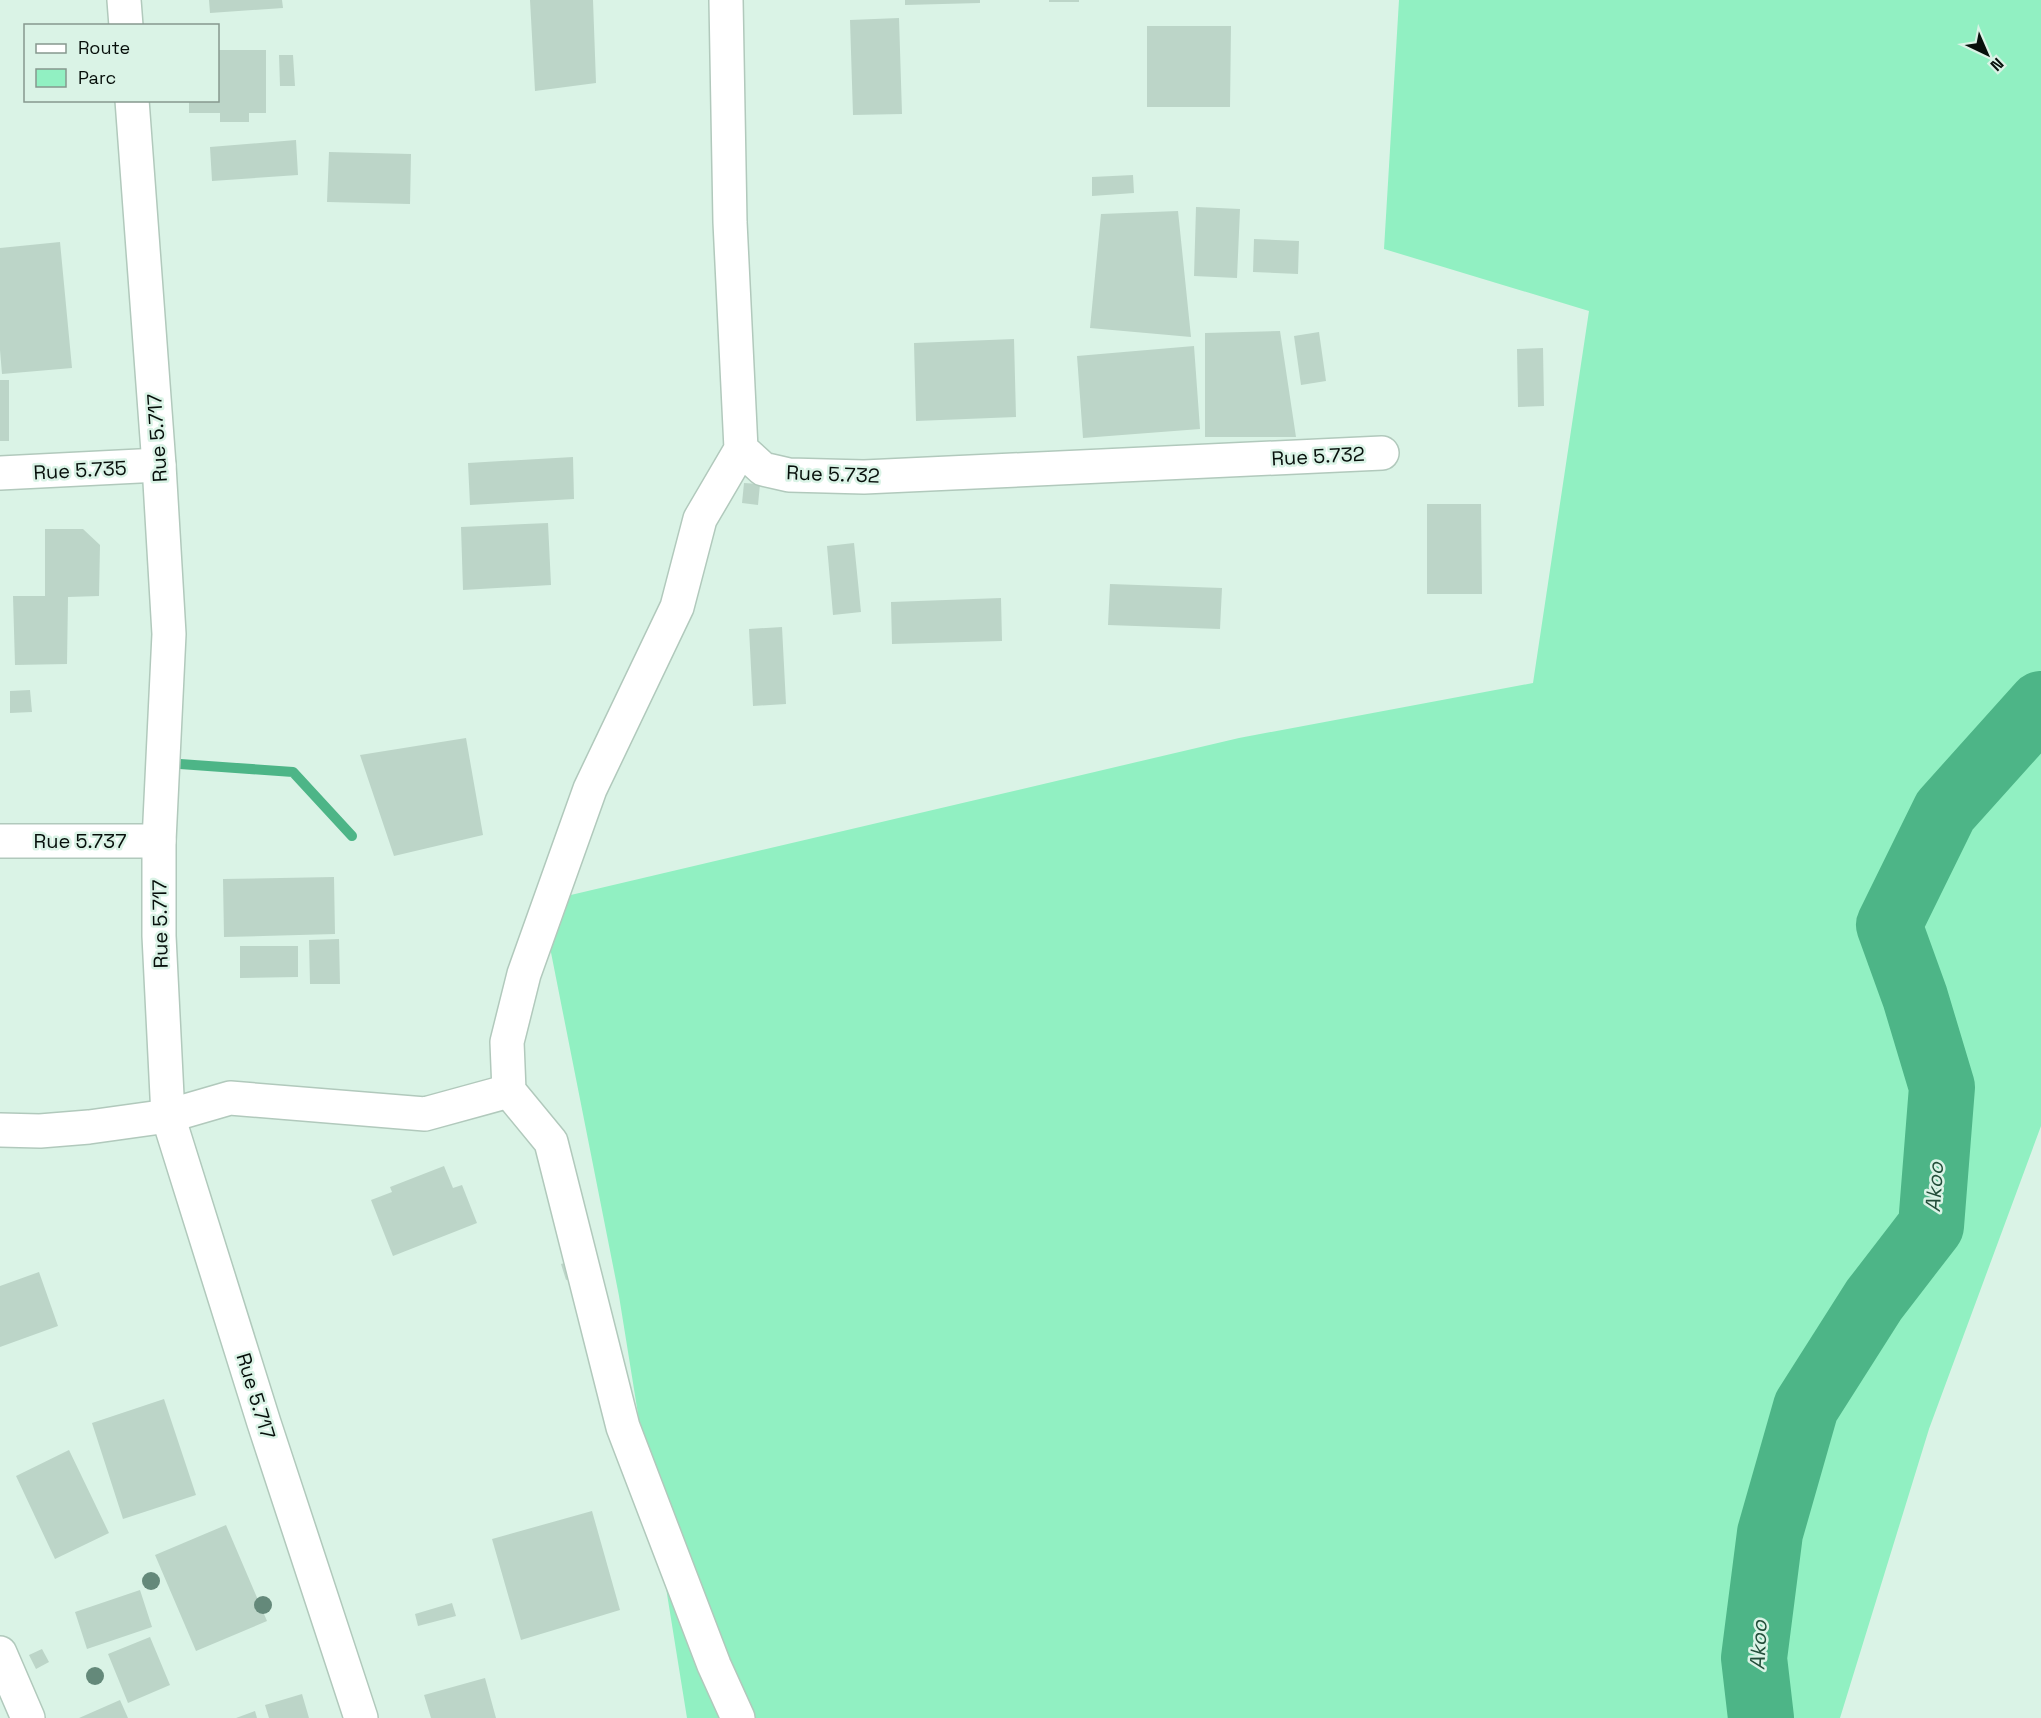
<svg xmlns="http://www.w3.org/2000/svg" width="2041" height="1718" viewBox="0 0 2041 1718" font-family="'Space Grotesk',sans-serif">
  <rect width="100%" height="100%" fill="#daf3e6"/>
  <path fill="#91f0c2" d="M1399,0H2041V1126L1929,1429L1840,1718H687L619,1296L541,902L1239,738L1533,683L1589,311L1384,249Z"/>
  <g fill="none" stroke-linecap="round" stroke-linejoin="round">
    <path stroke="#4db587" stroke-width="10" d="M180,764L293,772L352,836"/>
    <path stroke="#4db587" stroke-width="66" d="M1761,1718L1754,1658L1770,1533L1806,1407L1874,1300L1931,1226L1942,1087L1915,997L1889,925L1945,811L2041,704"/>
  </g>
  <path fill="#bcd5c8" d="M209,0H282L283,8L210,13Z
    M530,0H593L596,83L535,91Z
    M905,0H980V3L905,5Z
    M1049,0H1079V2H1049Z
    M899,18L902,114L853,115L850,20Z
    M1147,26H1231L1230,107H1147Z
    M218,50H266V113H249V122H220V113H189V100H218Z
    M279,55H293L295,86H280Z
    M296,140L298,175L212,181L210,147Z
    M329,152L411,154L410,204L327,202Z
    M1133,175L1134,193L1092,196V177Z
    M1196,207L1240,209L1237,278L1194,276Z
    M1178,211L1191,337L1090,328L1101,214Z
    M1254,239L1299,241L1298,274L1253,272Z
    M60,242L72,368L2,374L0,350V248Z
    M1280,331L1296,437H1205V333Z
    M1319,332L1326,381L1301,385L1294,336Z
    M1014,339L1016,417L916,421L914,343Z
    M1194,346L1200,429L1083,438L1077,356Z
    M1543,348L1544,406L1518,407L1517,349Z
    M0,380H9V441H0Z
    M573,457L574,499L470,505L468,463Z
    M744,483L760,484L758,505L742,503Z
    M1427,504H1481L1482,594H1427Z
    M548,523L551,585L463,590L461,527Z
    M45,529H83L100,545L99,596L68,597L67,664L15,665L13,596H45Z
    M854,543L861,612L833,615L827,546Z
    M1110,584L1222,588L1220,629L1108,625Z
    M1001,598L1002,641L892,644L891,602Z
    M782,627L786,704L753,706L749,629Z
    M30,690L32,712L10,713V691Z
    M466,738L483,835L394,856L360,755Z
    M334,877L335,934L224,937L223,879Z
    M339,939L340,984H310L309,940Z
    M240,946H298V977L240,978Z
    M444,1166L453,1188L462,1185L477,1223L393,1256L371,1200L392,1192L390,1187Z
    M575,1260L579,1276L566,1280L561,1264Z
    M39,1272L58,1326L0,1347V1286Z
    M164,1399L196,1495L123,1519L92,1423Z
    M69,1450L109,1533L55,1559L16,1476Z
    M592,1511L620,1610L521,1640L492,1539Z
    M226,1525L267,1621L196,1651L155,1555Z
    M140,1590L152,1627L87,1649L75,1612Z
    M452,1603L456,1616L418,1626L415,1614Z
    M150,1637L170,1685L128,1703L108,1654Z
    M42,1649L49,1662L36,1669L29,1655Z
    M485,1678L496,1718H431L424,1695Z
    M302,1694L309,1718H269L265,1705Z
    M120,1700L128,1718H79Z
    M255,1711L257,1718H236Z"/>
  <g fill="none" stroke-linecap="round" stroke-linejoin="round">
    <defs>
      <path id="minor" d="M726,0L730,222L741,449L763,469L789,475L864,477L1382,453
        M0,473L159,465
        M0,841H159
        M0,1130L40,1131L89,1127L168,1116L230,1098L425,1114L509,1091
        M0,1653L28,1718
        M738,1718L714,1665L623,1427L551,1142L509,1091L507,1042L524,974L590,789L677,607L700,519L741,449"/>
      <path id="tertiary" d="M124,0L126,26
        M132,100L159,465L169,634L159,841V936L168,1116L264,1423L361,1718"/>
    </defs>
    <use href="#minor" stroke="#b1c9bc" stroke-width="36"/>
    <use href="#tertiary" stroke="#b1c9bc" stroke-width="36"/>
    <use href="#minor" stroke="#fff" stroke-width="33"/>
    <use href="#tertiary" stroke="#fff" stroke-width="33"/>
  </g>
  <g fill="#64897a">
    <circle cx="151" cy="1581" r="9"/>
    <circle cx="263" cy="1605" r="9"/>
    <circle cx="95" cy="1676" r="9"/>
  </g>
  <g text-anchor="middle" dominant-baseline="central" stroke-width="5" stroke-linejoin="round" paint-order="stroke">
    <g font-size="20" fill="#070f0b" stroke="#daf3e6">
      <text transform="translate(157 438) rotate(-94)">Rue 5.717</text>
      <text transform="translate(1318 456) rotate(-3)">Rue 5.732</text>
      <text transform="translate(80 470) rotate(-3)">Rue 5.735</text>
      <text transform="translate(833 474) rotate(2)">Rue 5.732</text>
      <text x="80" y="841">Rue 5.737</text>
      <text transform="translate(160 924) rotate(-91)">Rue 5.717</text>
      <text transform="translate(256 1396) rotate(73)">Rue 5.717</text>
    </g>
    <g font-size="21" font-style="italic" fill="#224d39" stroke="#daf3e6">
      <text transform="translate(1934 1187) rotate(-86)">Akoo</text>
      <text transform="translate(1758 1645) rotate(-87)">Akoo</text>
    </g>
  </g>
  <rect x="24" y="24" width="195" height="78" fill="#daf3e6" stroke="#86988e" stroke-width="1.5"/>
  <rect x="36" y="44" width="30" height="9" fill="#ffffff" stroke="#86988e" stroke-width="1.5"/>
  <text x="78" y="54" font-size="18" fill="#070f0b">Route</text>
  <rect x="36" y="69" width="30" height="18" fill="#91f0c2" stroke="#86988e" stroke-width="1.5"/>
  <text x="78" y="84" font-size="18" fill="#070f0b">Parc</text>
  <g transform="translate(1987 54) rotate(136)" stroke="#daf3e6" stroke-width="4.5" paint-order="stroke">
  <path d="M0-4.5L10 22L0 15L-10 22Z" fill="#070f0b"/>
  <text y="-9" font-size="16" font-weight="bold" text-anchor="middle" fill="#070f0b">N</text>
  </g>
</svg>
